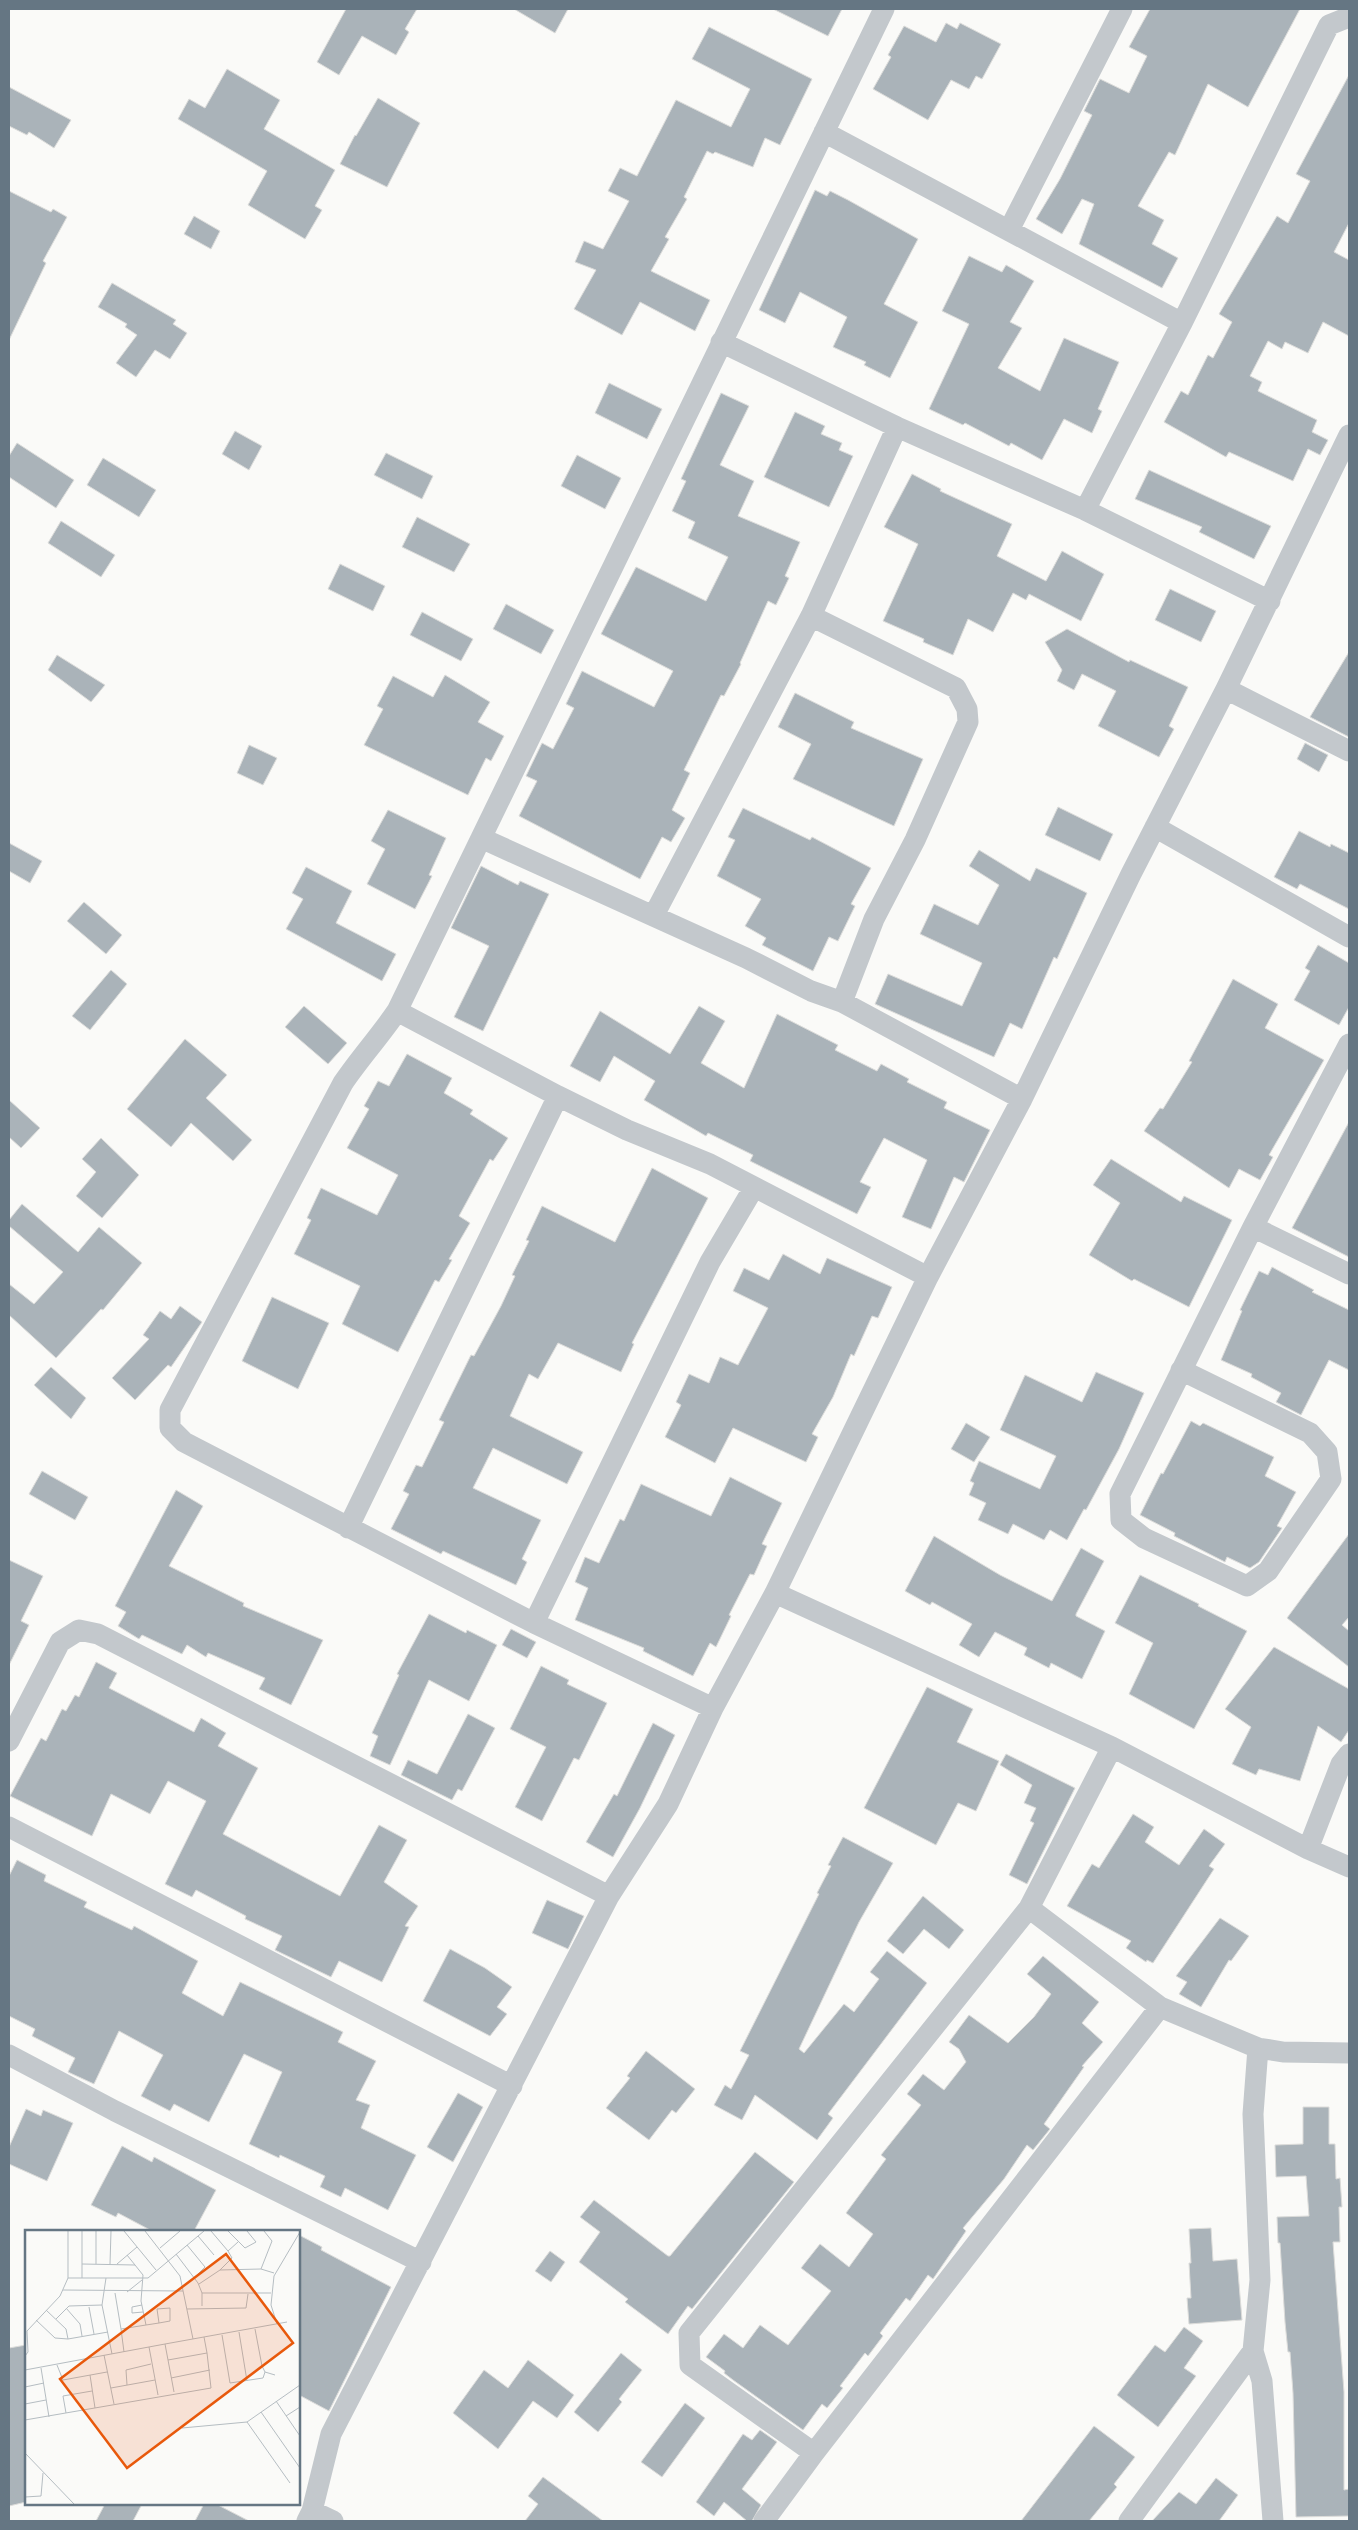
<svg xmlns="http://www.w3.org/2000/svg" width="1358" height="2530" viewBox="0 0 1358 2530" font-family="Poppins,sans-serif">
  <rect width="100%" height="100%" fill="#fafaf8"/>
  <path fill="#aab3b9" stroke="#dcdcda" d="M346,9H417L405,29L409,32L396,55L362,36L339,75L317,62Z
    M514,9H568L555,33Z
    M773,9H842L828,36Z
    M1150,9H1300L1248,107L1208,84L1175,155L1169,152L1138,206L1164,220L1152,244L1178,258L1162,288L1079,244L1094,204L1082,199L1062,234L1036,219L1060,179L1092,115L1084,111L1100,79L1129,93L1147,56L1129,47Z
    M946,23L957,29L960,23L1001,44L982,79L976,76L969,89L951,80L928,120L873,89L891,57L888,55L904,26L936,42Z
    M709,27L812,79L780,145L765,138L753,167L715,152L713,154L707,151L684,197L687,199L665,237L669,239L651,271L710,300L695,331L640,302L622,335L574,309L596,270L575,262L584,241L603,249L629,201L608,191L620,168L637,176L676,100L731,127L750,89L692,59Z
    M227,69L280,100L264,129L335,170L315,206L322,210L305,239L248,205L267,171L178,119L189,99L205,108Z
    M1349,75V223L1334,252L1349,260V336L1323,322L1308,353L1285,342L1282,349L1268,341L1250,376L1262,382L1258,391L1317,420L1312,432L1328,440L1320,455L1308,449L1293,481L1229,452L1226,457L1164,422L1181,391L1188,395L1208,355L1213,358L1232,322L1219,314L1277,216L1288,223L1310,181L1296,174Z
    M9,87L71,120L54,148L29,132L27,135L9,126Z
    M378,98L420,123L387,187L340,164L355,135L356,136Z
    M815,190L827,196L830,191L848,200L918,239L884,304L918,322L890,378L864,365L866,362L833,347L847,317L800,292L785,323L759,310Z
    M9,191L51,212L53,209L67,217L43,261L46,263L9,340Z
    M194,216L220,231L211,249L184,234Z
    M969,256L1002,272L1006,265L1034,281L1010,322L1022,328L998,368L1040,391L1064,338L1119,362L1098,409L1102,411L1092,433L1064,419L1042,460L1011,443L1009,446L965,423L963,425L929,409L969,324L942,311Z
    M112,283L176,320L173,324L187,333L170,359L155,350L136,377L116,363L137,335L125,327L127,324L98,307Z
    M609,383L662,409L647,439L595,413Z
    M721,393L749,406L720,465L754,481L738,516L800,542L785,576L789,578L776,605L768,601L740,663L741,664L724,696L721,695L684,770L690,773L672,810L685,818L671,842L662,837L640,879L519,816L537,781L526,776L542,743L553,749L574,708L566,704L582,671L654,707L673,671L601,634L636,567L706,601L728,557L688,538L695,522L672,511L686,481L681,479Z
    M795,412L825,426L821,434L842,443L839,450L853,456L829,507L764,477Z
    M235,431L262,446L249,470L222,454Z
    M17,443L74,480L56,508L9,477V456Z
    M386,453L433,476L422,499L374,475Z
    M577,455L621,478L605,509L561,486Z
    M103,458L156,490L139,517L87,485Z
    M1149,470L1271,526L1254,559L1199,532L1202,527L1135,499Z
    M912,474L941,489L940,491L1012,524L997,556L1046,581L1062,551L1104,574L1081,621L1029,594L1026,600L1013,593L993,632L968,619L953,655L923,642L924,639L883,621L918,544L884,527Z
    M417,517L470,544L454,572L402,547Z
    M61,521L115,555L101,577L48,543Z
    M340,564L385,586L373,611L328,589Z
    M1170,589L1216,611L1201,642L1155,620Z
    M506,604L554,630L541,654L493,629Z
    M422,612L473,639L461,661L410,635Z
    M1067,629L1129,662L1130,660L1188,687L1169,726L1174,729L1159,757L1098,726L1116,691L1082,674L1074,690L1057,681L1062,670L1045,642Z
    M1349,652V737L1310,717Z
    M57,655L105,685L91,702L48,670Z
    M445,675L490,702L478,722L504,736L491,761L486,758L468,795L364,745L383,709L377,706L393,676L433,697Z
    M795,693L854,722L851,728L923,759L894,826L793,779L811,744L778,727Z
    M1305,743L1328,755L1319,772L1297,759Z
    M249,745L277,758L263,785L237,773Z
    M1058,807L1113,834L1100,861L1045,835Z
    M743,808L810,840L812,837L871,868L851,904L855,906L838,941L829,937L813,971L762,945L766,938L745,926L761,899L717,876L735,840L728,837Z
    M388,810L446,838L429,875L432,876L415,909L367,884L385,849L371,841Z
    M1299,831L1330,847L1331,844L1349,853V909L1300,884L1297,889L1274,877Z
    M9,843L42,861L30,883L9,871Z
    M979,850L1030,881L1036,868L1087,893L1057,959L1054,957L1022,1029L1010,1023L994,1057L875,1004L888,974L962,1006L982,963L920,934L934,904L978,925L999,885L969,866Z
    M481,866L518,885L520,881L549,894L483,1031L454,1017L489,946L451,928Z
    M306,867L352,891L336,923L396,954L382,981L286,929L303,899L292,893Z
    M84,902L122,935L106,954L67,921Z
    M1318,945L1349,963V1007L1339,1025L1294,1000L1310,971L1305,968Z
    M111,970L127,984L90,1030L72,1016Z
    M1233,979L1278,1004L1265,1028L1324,1060L1269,1155L1273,1157L1260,1180L1239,1169L1229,1188L1144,1131L1160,1108L1163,1109L1192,1062L1189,1061Z
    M304,1006L347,1043L328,1064L285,1027Z
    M699,1006L725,1021L701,1063L744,1088L777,1014L838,1045L835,1050L877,1071L881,1064L909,1079L907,1082L947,1102L944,1108L990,1130L964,1182L954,1177L931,1229L902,1217L927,1160L884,1138L860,1182L871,1187L857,1214L750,1161L753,1155L708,1133L706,1136L644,1100L655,1081L614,1056L600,1082L570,1066L600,1011L670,1054Z
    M185,1039L227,1075L206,1098L252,1140L233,1161L191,1123L171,1147L127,1109Z
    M407,1054L452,1078L444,1093L473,1110L470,1114L508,1138L493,1161L490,1159L459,1216L470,1223L449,1259L452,1260L439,1282L435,1280L398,1352L342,1324L360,1286L294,1254L311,1220L307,1218L321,1188L377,1215L398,1175L347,1148L369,1109L364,1106L378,1081L389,1086Z
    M9,1100L40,1128L21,1148L9,1137Z
    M1349,1122V1257L1292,1228Z
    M101,1138L139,1175L102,1218L76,1196L96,1172L82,1159Z
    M1111,1159L1181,1202L1184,1196L1232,1220L1189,1307L1134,1279L1132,1281L1089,1255L1120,1203L1093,1185Z
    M652,1168L708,1198L632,1343L634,1344L621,1372L558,1343L538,1379L529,1374L510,1416L583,1452L567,1484L493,1448L473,1488L541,1520L522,1559L527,1562L516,1585L443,1551L441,1554L391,1529L409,1494L403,1491L416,1465L422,1467L444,1422L439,1420L471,1355L474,1356L501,1306L515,1276L512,1275L529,1241L526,1240L542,1206L615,1242Z
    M22,1204L78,1252L99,1227L142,1263L103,1310L101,1309L56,1358L9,1315V1284L34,1304L63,1272L9,1226V1220Z
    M783,1254L820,1274L827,1258L892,1287L878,1318L872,1316L854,1356L851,1354L833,1397L812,1434L818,1437L806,1462L733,1428L715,1463L665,1437L681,1405L676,1402L689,1374L709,1383L720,1357L738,1365L768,1308L733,1291L744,1268L769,1280Z
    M1272,1267L1314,1290L1312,1292L1349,1310V1370L1329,1360L1301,1415L1276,1402L1281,1393L1251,1377L1252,1374L1221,1360L1242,1311L1240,1310L1259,1271L1268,1275Z
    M272,1297L329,1323L298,1389L242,1361Z
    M180,1306L202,1322L171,1367L168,1365L135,1400L112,1378L149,1339L143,1335L160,1311L171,1319Z
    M51,1367L86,1398L71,1419L34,1385Z
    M1096,1372L1144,1393L1119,1449L1086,1510L1084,1509L1067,1540L1050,1530L1044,1540L1013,1524L1008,1534L978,1520L986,1503L969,1495L974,1483L970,1481L979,1461L1040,1489L1056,1456L1000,1430L1025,1375L1082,1402Z
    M1191,1421L1200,1426L1203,1423L1274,1457L1265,1476L1296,1492L1277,1526L1282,1528L1259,1562L1250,1568L1227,1557L1225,1562L1174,1536L1175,1533L1140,1515L1161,1473L1163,1474Z
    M966,1423L990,1437L974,1462L951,1449Z
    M42,1471L88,1497L75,1520L29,1494Z
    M730,1477L782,1503L762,1544L767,1546L754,1575L750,1574L729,1615L731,1616L716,1647L710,1643L693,1676L643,1651L644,1648L575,1620L588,1588L575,1582L585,1557L599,1563L620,1519L624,1521L641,1484L711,1516Z
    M176,1490L203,1506L169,1566L244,1603L243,1606L323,1640L291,1705L259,1689L265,1678L208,1653L206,1657L187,1645L182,1654L142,1635L139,1639L118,1626L126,1612L115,1606Z
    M1349,1534V1617L1342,1625L1349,1631V1667L1287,1618Z
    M934,1536L1000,1575L1052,1601L1081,1548L1104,1561L1076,1614V1616L1105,1631L1082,1679L1051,1663L1049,1668L1024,1655L1027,1648L995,1632L979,1657L959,1645L972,1624L932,1602L930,1605L905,1591Z
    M9,1560L43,1576L21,1621L29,1625L9,1665Z
    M1140,1575L1199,1604L1198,1606L1247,1631L1194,1729L1129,1694L1153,1643L1115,1623Z
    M429,1614L466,1633L467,1630L497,1645L469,1701L429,1680L390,1765L370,1756L378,1736L372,1733L399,1675L397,1674Z
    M511,1629L536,1642L527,1658L502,1645Z
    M1274,1647L1349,1689V1730L1341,1742L1318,1726L1300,1781L1259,1769L1256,1775L1232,1764L1251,1727L1225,1709Z
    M96,1662L117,1673L109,1688L194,1732L201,1718L226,1733L218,1746L258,1768L223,1834L340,1896L379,1825L407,1840L384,1882L418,1906L405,1926L409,1927L382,1982L339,1961L331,1977L275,1950L282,1936L245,1919L246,1916L196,1890L192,1897L165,1884L206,1801L168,1781L150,1814L111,1794L92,1836L10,1796L41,1738L46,1741L62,1709L66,1711L75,1695L79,1697Z
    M541,1666L569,1680L567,1684L607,1703L579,1760L574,1758L542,1821L515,1807L546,1747L510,1729Z
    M927,1687L973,1709L957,1742L999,1761L976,1811L958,1803L936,1845L864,1808Z
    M468,1714L495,1728L462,1791L458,1789L452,1800L401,1775L408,1760L437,1774Z
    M653,1723L675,1735L640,1808L613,1857L586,1842L614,1794L617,1796Z
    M1006,1754L1075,1788L1027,1884L1009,1875L1034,1823L1030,1821L1036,1808L1024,1803L1032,1785L1000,1765Z
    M1133,1814L1154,1827L1145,1842L1179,1865L1204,1829L1225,1844L1209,1866L1214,1869L1153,1963L1147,1960L1146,1962L1126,1948L1131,1941L1067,1906L1092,1864L1099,1868Z
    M843,1837L893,1863L859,1922L799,2049L804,2053L844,2004L854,2012L879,1979L870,1972L887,1951L927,1983L828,2114L833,2118L817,2140L755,2095L742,2120L714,2105L725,2085L731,2089L749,2055L740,2051L819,1894L817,1893L831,1866L828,1865Z
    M17,1860L46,1875L44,1881L87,1902L84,1907L132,1930L134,1926L198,1961L182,1993L223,2016L240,1982L343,2032L338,2042L376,2061L356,2100L370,2105L361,2128L416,2155L388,2210L345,2188L341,2197L320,2187L325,2176L280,2155L279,2158L249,2144L282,2072L244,2054L209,2122L174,2104L170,2111L141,2096L163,2055L119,2031L94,2084L68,2072L75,2058L32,2036L35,2029L9,2016V1876Z
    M923,1896L964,1930L949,1949L924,1929L903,1954L887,1941Z
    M547,1900L584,1916L568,1949L532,1933Z
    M1220,1918L1249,1936L1231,1961L1229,1960L1201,2007L1179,1994L1187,1982L1176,1976Z
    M450,1949L485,1968L512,1987L497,2007L507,2014L490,2036L423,2001Z
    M1043,1956L1099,2002L1082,2023L1103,2042L1082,2066L1084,2067L1044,2124L1050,2129L1033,2150L1027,2145L1004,2179L963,2228L966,2231L933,2279L928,2275L910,2301L906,2298L880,2333L883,2336L868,2356L865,2353L840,2386L843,2388L827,2408L822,2404L803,2430L733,2380L724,2373L725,2371L706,2357L724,2334L743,2348L760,2325L788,2345L831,2291L801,2268L820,2244L849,2267L873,2234L846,2213L886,2159L881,2155L921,2105L907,2094L923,2074L944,2090L966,2062L959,2049L949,2042L969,2015L1008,2043L1034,2017L1051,1994L1027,1974Z
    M646,2051L695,2089L676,2113L672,2110L649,2140L606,2108L630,2078L627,2076Z
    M458,2093L483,2107L453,2162L427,2147Z
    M1303,2107H1329V2144H1335L1336,2179L1340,2178L1342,2207H1339L1340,2242H1333L1344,2392V2490L1349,2489V2516L1296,2517L1293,2393L1290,2352H1288L1285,2322L1280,2243H1278L1277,2217L1309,2216L1306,2176L1276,2177L1275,2145L1303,2144Z
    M26,2109L41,2116L43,2110L73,2123L47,2181L9,2164V2147Z
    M122,2146L152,2162L154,2157L216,2190L194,2231H152L118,2213L116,2217L91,2205Z
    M755,2152L794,2182L692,2309L688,2306L668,2334L625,2302L628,2299L579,2262L600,2232L580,2217L594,2200L668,2256H670Z
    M1211,2228L1213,2261L1237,2259L1242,2320L1189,2324L1187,2298H1191L1189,2263H1191L1189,2229Z
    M299,2235L322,2247L321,2250L391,2287L329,2411L299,2395Z
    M550,2251L565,2262L551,2282L535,2271Z
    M1184,2327L1203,2341L1184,2368L1196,2376L1158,2427L1117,2395L1155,2345L1165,2352Z
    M26,2345V2502L9,2506V2348Z
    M621,2353L642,2370L619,2399L622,2402L598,2432L574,2412Z
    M528,2360L574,2395L557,2418L533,2401L498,2449L453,2413L484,2370L508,2388Z
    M685,2403L705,2418L662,2477L641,2462Z
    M1094,2426L1135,2457L1114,2484L1117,2487L1089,2521H1021Z
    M760,2430L777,2442L742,2489L761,2505L752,2521H747L724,2502L714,2516L696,2502L743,2434L752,2440Z
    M543,2477L603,2521H525L538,2504L528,2496Z
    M1216,2478L1238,2495L1219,2521H1152L1179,2492L1196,2504Z
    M105,2504H142L133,2521H96Z
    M204,2504H216L249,2521H195Z"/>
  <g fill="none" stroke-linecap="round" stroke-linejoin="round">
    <path stroke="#c3c8cc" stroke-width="21" d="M824,132L1182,323
      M1009,230L1122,9
      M721,342L897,427L1085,510L1270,601
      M1085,510L1182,323L1329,25L1349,17
      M811,616L956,688L967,709L968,722L915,840L874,919L842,1002
      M1226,689L1349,751
      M1155,827L1349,937
      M481,838L746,958L811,991L842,1002L1022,1099
      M654,915L811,616L897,427
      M1253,1227L1349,1274
      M928,1277L1022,1099L1131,874L1226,689L1349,435
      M1181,1370L1310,1433L1327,1452L1331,1479L1268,1571L1247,1586L1144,1538L1121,1520L1120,1494L1253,1227L1349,1044
      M348,1528L558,1096
      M775,1593L1112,1747L1308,1849L1349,1867
      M534,1623L184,1442L170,1428V1410L343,1083C360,1058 380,1036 397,1011L884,9
      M713,1708L534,1623L710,1262L753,1189
      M9,1741L60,1642L79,1630L98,1634L609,1896
      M9,1827L512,2086
      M1308,1849L1341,1764L1349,1754
      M1160,2007L1258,2048L1283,2052L1349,2053
      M9,2055L115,2111L421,2262
      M1253,2351L1262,2381L1273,2521
      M814,2453L690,2365L689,2333L1029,1908L1112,1747
      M312,2511L333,2521
      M307,2521L312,2511L331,2434L609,1896L668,1804L713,1708L775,1593L928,1277L710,1164L627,1130L558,1096L397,1011
      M764,2521L814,2453L1160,2007L1029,1908
      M1129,2521L1253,2351L1260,2280L1253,2114L1258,2048"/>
  </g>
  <g transform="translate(25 2230)">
    <rect width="275" height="275" fill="#fafaf8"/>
    <path fill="none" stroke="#b5bdc2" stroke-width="1" d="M71,1V34M99,1L131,40M120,1L155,46L168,109M186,1L203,21L213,12M203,1L220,18L231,12L222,1M239,1L247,11L236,39L249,43M173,6L189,25M162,15L180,37L170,47M135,18L155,1M151,24L173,53L177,63M102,25L118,45L116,71L121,95M57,34L110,35M85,34L86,1M92,34L112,17M195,40L207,28L203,21M43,48H123L179,1M57,48V1M81,48L77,75L87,124M174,54L195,40L236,39M38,60L158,61M102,62L117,50M90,63L96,99L121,95L134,93L145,91V78L132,79L134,93M117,75L107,77V83L118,82M177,76V63H246M64,77L69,104M41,78L55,94L57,106M162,79L221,78L223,64M31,89L44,76L77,75M11,90L30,108L43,109L41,99L21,80M252,94L246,75L249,46L275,2M96,99L99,122M230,99L237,136L240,142L250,145M214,102L222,151M197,105L205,153L238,148L240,142M43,109L83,102M124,117L133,165M79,125L89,174M0,126L3,122L2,101L35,66L43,48V1M143,130L182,123L179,107M32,135L38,150L82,142M16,138L24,187M0,140L140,114M65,145L70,178M146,148L185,140M102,155L101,140L126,134M0,157L19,153M86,158L130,150M149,162L140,114L262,92M251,171L275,206M0,174L21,170M236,182L275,238M41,183L38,166L67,161M261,186L275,177M0,190L186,158L182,123M222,192L265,253M157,198L222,192L275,155M0,223L49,274M0,267L16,266L18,243"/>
    <path fill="#e8590c" fill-opacity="0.15" stroke="#e8590c" stroke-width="2.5" d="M201,24L268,113L102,238L35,149Z"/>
    <rect width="275" height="275" fill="none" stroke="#657683" stroke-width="2.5"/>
  </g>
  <rect width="1358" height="2530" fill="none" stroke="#657683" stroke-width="20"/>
</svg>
